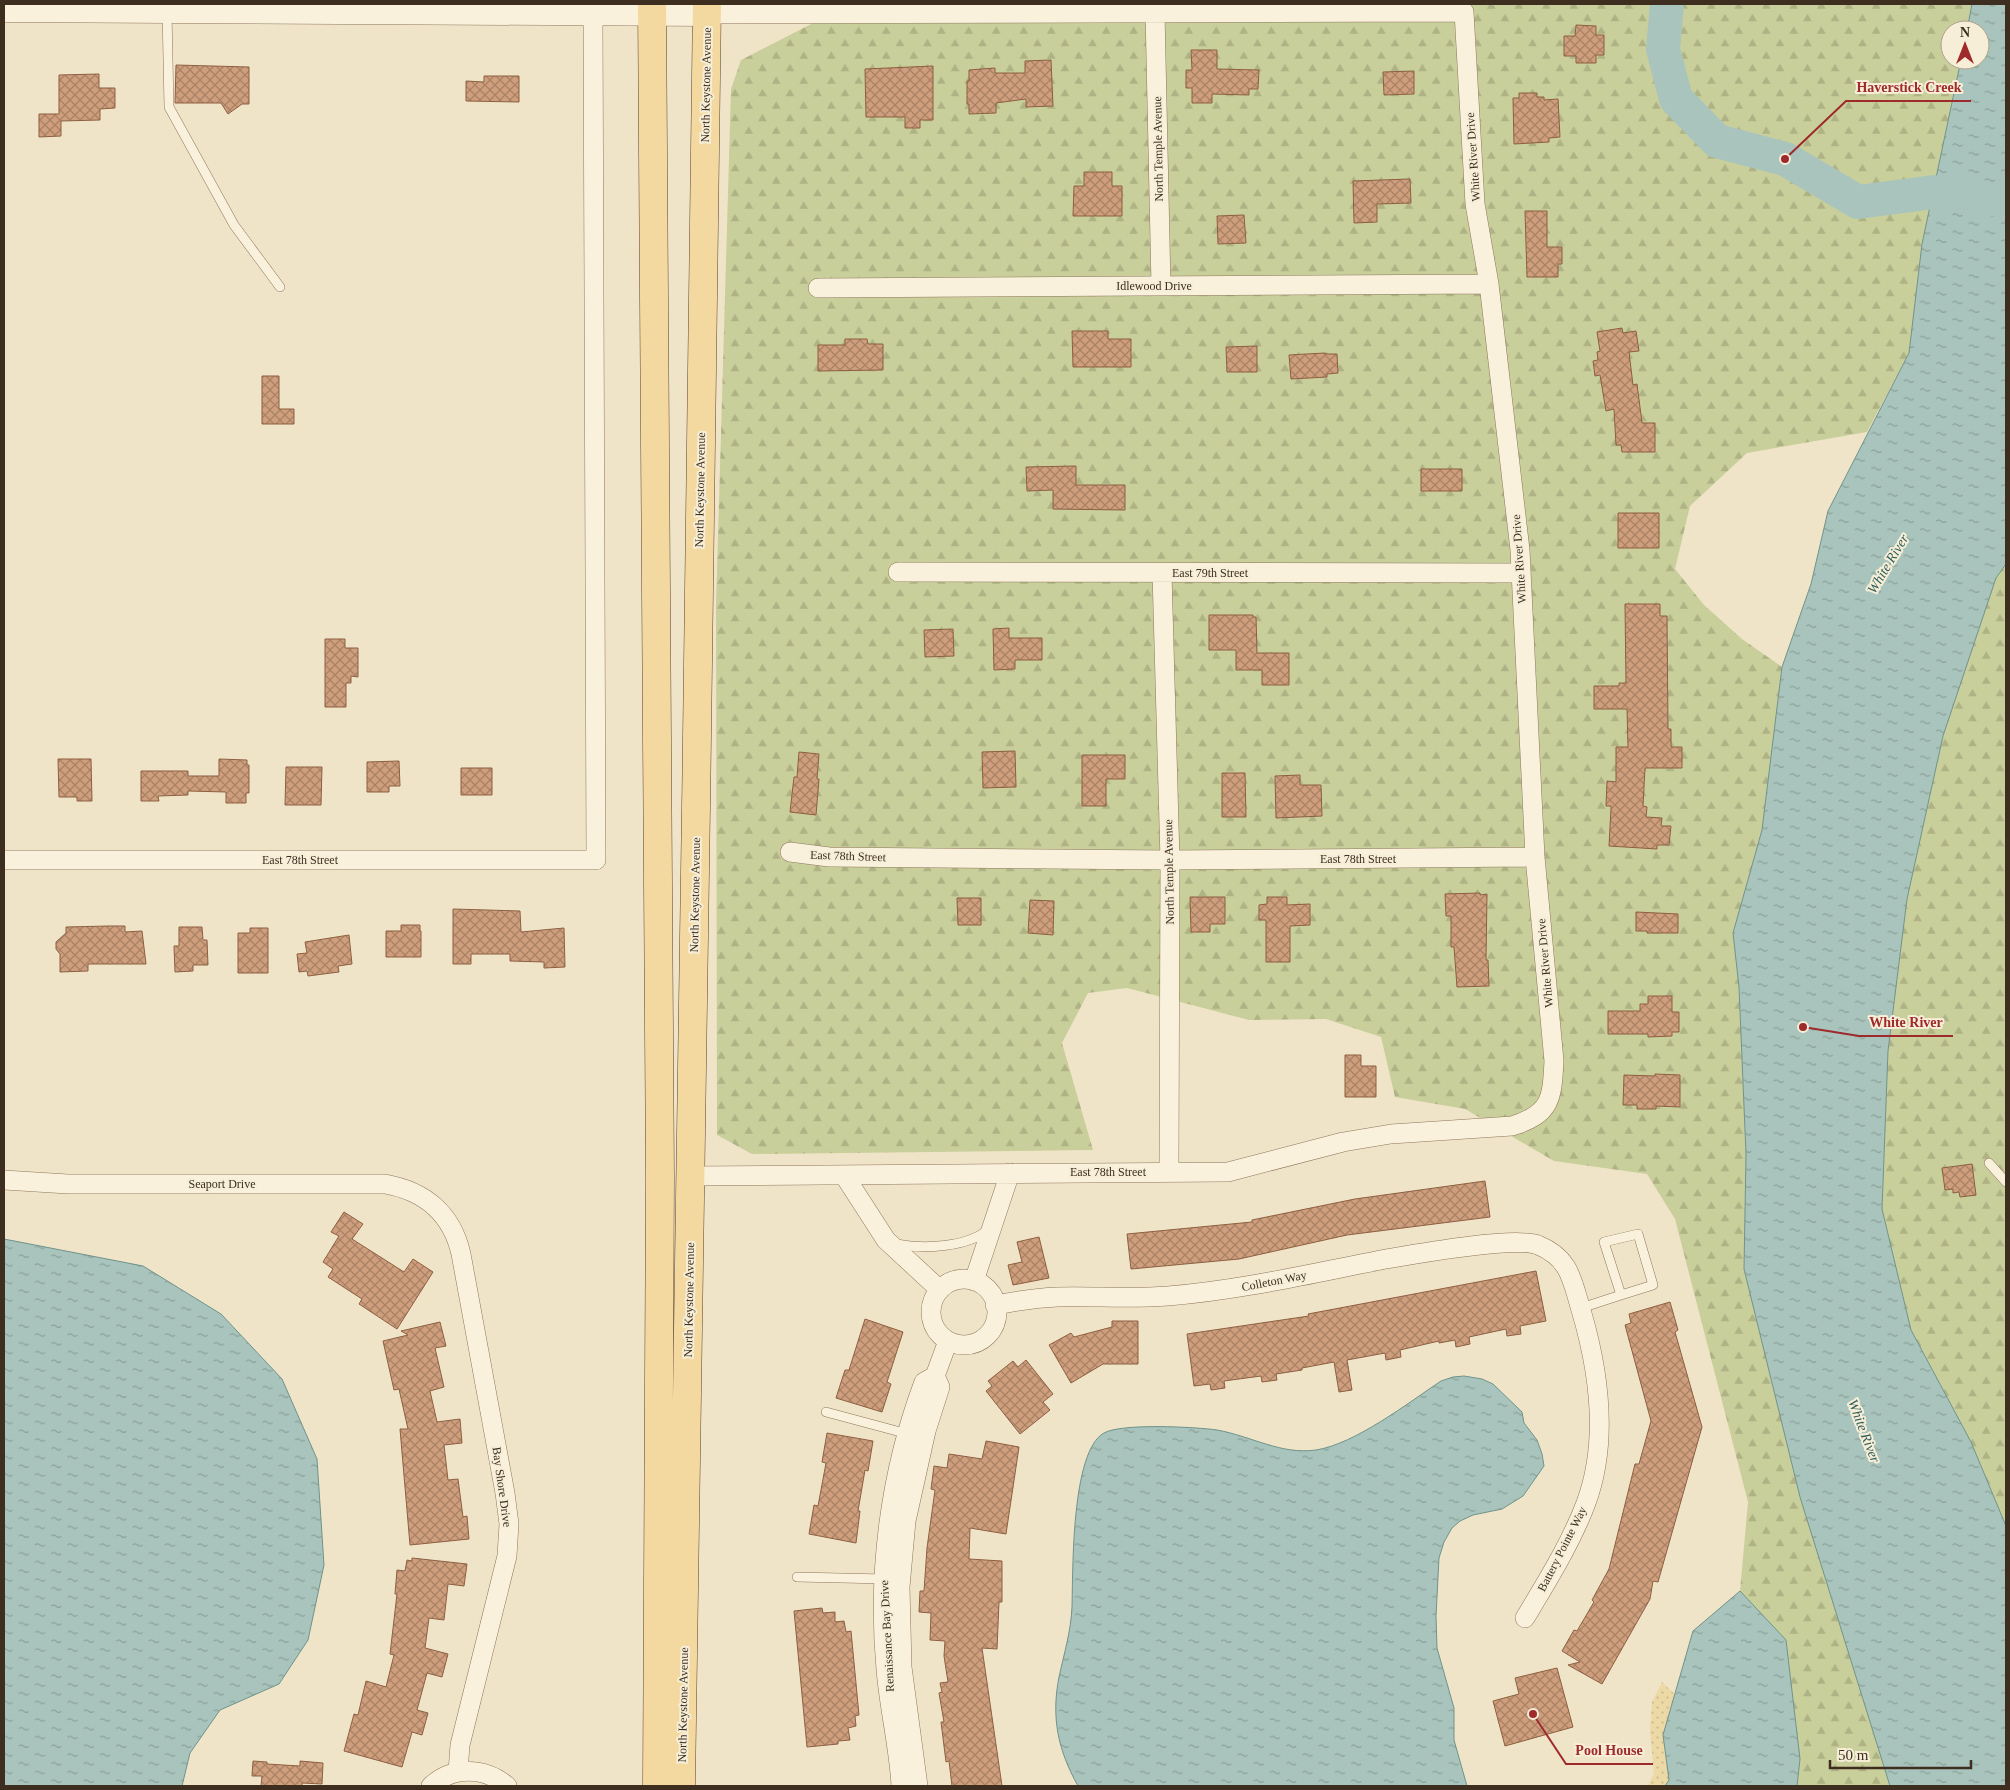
<svg xmlns="http://www.w3.org/2000/svg" width="2010" height="1790" viewBox="0 0 2010 1790" font-family="Georgia,serif">
  <defs>
    <pattern id="forest-firs" width="22" height="20" patternUnits="userSpaceOnUse" patternTransform="scale(1.25)"><rect width="22" height="20" fill="#c9cf9b"/><path d="M5 1l3.5 6h-7zM16 11l3.5 6h-7z" fill="#aeb285"/></pattern>
    <pattern id="sand-dots" width="8" height="8" patternUnits="userSpaceOnUse" patternTransform="scale(1.25)"><rect width="8" height="8" fill="#ecd9a5"/><path d="M2 2h.1M6 6h.1" fill="none" stroke="#cbbb8e" stroke-width="1.8" stroke-linecap="round"/></pattern>
    <pattern id="water-ripples" width="26" height="14" patternUnits="userSpaceOnUse" patternTransform="scale(1.25)"><rect width="26" height="14" fill="#a9c4bc"/><path d="M2 4q2-2 4 0t4 0M15 11q2-2 4 0t4 0" fill="none" stroke="#8ba098"/></pattern>
    <pattern id="building-cross-hatch" width="8" height="8" patternUnits="userSpaceOnUse" patternTransform="scale(1.25)"><rect width="8" height="8" fill="#cf9f7d"/><path d="M0 0l8 8M0 8l8-8" fill="none" stroke="#a98266"/></pattern>
  </defs>
  <rect width="100%" height="100%" fill="#f0e4c8"/>
  <path fill="url(#forest-firs)" d="M850,4H1972L1967,30H1950V60H1961L1922,244L1909,353L1867,432L1747,453L1690,506L1675,569L1704,605L1742,639L1782,667L1762,830L1733,933L1739,987L1746,1154L1744,1269L1800,1497L1890,1786H1797L1800,1759L1786,1640L1740,1591L1748,1502L1675,1219L1647,1174L1554,1161L1465,1109L1395,1097L1381,1037L1326,1019L1249,1020L1127,988L1088,993L1062,1043L1093,1150L752,1154L717,1135L716,605L731,89L741,60Z
    M2006,564V1526L1971,1442L1911,1330L1882,1209L1888,1051L1907,899L1943,736L1996,578Z"/>
  <path fill="url(#sand-dots)" d="M1662,1682L1681,1700L1671,1786H1648L1654,1773L1650,1731L1652,1702Z"/>
  <path fill="url(#water-ripples)" stroke="#6f938a" d="M1972,4H2006V564L1996,578L1943,736L1907,899L1888,1051L1882,1209L1911,1330L1971,1442L2006,1526V1786H1890L1800,1497L1744,1269L1746,1154L1739,987L1733,933L1762,830L1782,667L1811,584L1828,511L1909,353L1922,244L1961,60H1980V30H1967Z
    M4,1239L143,1266L221,1314L282,1379L317,1459L324,1565L308,1640L279,1684L220,1710L190,1753L182,1786H4Z
    M1464,1376L1482,1379L1493,1384L1522,1412L1524,1423L1537,1440L1542,1454L1544,1466L1523,1496L1502,1509L1473,1515L1460,1521L1452,1528L1444,1542L1439,1558L1436,1616L1437,1648L1454,1708V1740L1467,1786H1078C1058,1750 1051,1718 1059,1677C1064,1654 1071,1631 1072,1607C1073,1571 1071,1451 1104,1433C1121,1423 1196,1427 1217,1430C1251,1436 1281,1455 1316,1450C1355,1444 1408,1403 1441,1381L1453,1377Z
    M1740,1591L1786,1640L1800,1759L1797,1786H1665L1669,1780L1663,1735L1693,1631Z"/>
  <g fill="none" stroke-linecap="round" stroke-linejoin="round">
    <path stroke="#a9c4bc" stroke-width="34" d="M1667,4L1663,49L1676,99L1717,141L1785,159L1858,202L1934,192L2006,201"/>
  </g>
  <path fill="url(#building-cross-hatch)" stroke="#8d5f41" d="M1576,25L1596,26V35H1604V55H1596V63H1576V56H1564V36H1575Z
    M1191,50H1217V69L1259,70L1258,89H1249V95L1212,94V103H1192V88H1186V70H1192Z
    M1051,60L1053,106L1026,107V99L996,103V113L969,114V104H967V81H969V70L995,68V73H1025V61Z
    M176,65L249,67V104H242L228,114L221,103H175Z
    M933,66V120H920V128H905V117H866L865,69Z
    M1414,71V94L1384,95L1383,72Z
    M99,74V88H115V108L100,109V120L61,121V136L39,137V114H59V75Z
    M484,76H519V102L466,101V81L484,82Z
    M1519,93H1537V97H1544V100L1558,99L1560,137L1549,138V142L1514,144L1513,98H1519Z
    M1084,172H1112V186H1122V216H1073L1074,186H1084Z
    M1410,179L1411,203L1377,204V222L1354,223L1353,181Z
    M1525,211H1547V247H1562V264H1558V277H1527Z
    M1244,215L1246,243L1218,244L1217,216Z
    M1622,328L1623,333L1636,331L1639,351L1629,352L1633,385L1637,384L1642,423H1655V452H1622L1621,445H1616L1614,409L1606,411L1600,375L1595,376L1593,361L1598,360L1597,352L1600,351L1597,332Z
    M1072,331H1108V339H1131V367H1073Z
    M845,339H867L868,344H883V370L818,371V345H845Z
    M1257,346V372H1227L1226,347Z
    M1325,353L1326,354H1337L1338,373L1327,374V377L1291,379L1289,355Z
    M262,376H279V409H294V424H262Z
    M1076,466V485H1125V510L1053,509V490L1027,491L1026,467Z
    M1421,469H1462V491H1421Z
    M1618,513H1659V548H1618Z
    M1625,604H1660V616H1667L1668,729H1671V747H1682V768H1645L1643,806L1647,807L1646,817L1662,818L1661,826H1671L1669,845H1657V849L1609,846L1611,809V806H1606L1607,781L1616,782V747H1628L1627,709H1594V686H1619V683H1626Z
    M1209,615H1253V617H1256L1257,653H1289V685H1262V670H1236V650H1209Z
    M1009,628V638H1042V660H1015V669L994,670L993,629Z
    M953,629L954,656L925,657L924,630Z
    M325,639H345V648H358V677L351,676V683H346V707H325Z
    M1015,751L1016,787L983,788L982,752Z
    M799,752L819,754L817,779H819L816,815L790,812L794,777H797Z
    M1082,755H1125V779H1106V806H1082Z
    M58,759H91L92,801H77V797H59Z
    M219,759L247,760V765H249V793H246V803H226V792L188,791V795L158,796L159,801H141V771H188V776H219Z
    M399,761L400,786H389V792H367V762Z
    M286,767H322L321,805H285Z
    M461,768H492V795H461Z
    M1222,773H1245L1246,817H1222Z
    M1300,775V785H1321L1322,816L1276,818L1275,776Z
    M1480,893V895L1487,894L1486,960H1488L1489,986L1457,987L1454,947H1451V916H1446L1445,894Z
    M1190,897H1225V924H1210V932H1191Z
    M1267,897H1287V905L1310,904V925L1290,926V962H1266V920H1259V905L1267,904Z
    M957,898H981V925H958Z
    M1030,900L1054,901L1053,935L1028,933Z
    M453,909L520,911L521,932L564,928L565,967L544,968V962L510,961V954H471V964H453Z
    M1636,912L1678,914V933H1647V931H1636Z
    M401,925H420V931H421V957H386V931H401Z
    M108,926H125V932L142,931L146,964H88V971L60,972V954L56,949V942L66,933V927Z
    M179,927H202L203,940H207L208,965H193V971L175,972L174,946H179Z
    M250,928H268V973H238V933H250Z
    M349,935L352,964L338,966L339,972L308,976L307,971L299,972L297,954L307,953L305,942Z
    M1648,996H1672V1012H1679V1032H1672V1036L1648,1037V1034H1608V1011H1640V1004H1648Z
    M1345,1055H1361V1066H1376V1097H1345Z
    M1655,1074L1680,1075V1107L1656,1106V1109H1637V1105H1623L1624,1075L1655,1076Z
    M1972,1164L1976,1195L1960,1197L1959,1192L1953,1193V1189L1945,1190L1942,1168Z
    M1485,1181L1490,1217L1347,1235L1239,1259L1131,1269L1127,1234L1252,1222V1220L1355,1199Z
    M344,1212L363,1224L352,1239L404,1272L413,1259L433,1272L397,1329L359,1304L362,1299L328,1277L333,1269L323,1262L339,1236L331,1232Z
    M1039,1237L1049,1278L1013,1285L1008,1265L1022,1262L1017,1242Z
    M1536,1271L1546,1321L1520,1326L1521,1334L1507,1336L1506,1329L1469,1337L1470,1344L1456,1347L1455,1340L1439,1343V1341L1400,1350L1401,1357L1386,1360L1385,1353L1347,1360L1352,1390L1339,1392L1334,1362L1302,1368V1370L1276,1374L1277,1380L1262,1382L1261,1376L1224,1381L1225,1388L1211,1390L1210,1384L1194,1386L1187,1334L1309,1316L1308,1314Z
    M1670,1302L1678,1330L1675,1332L1702,1427L1658,1582L1653,1581L1650,1599L1602,1684L1568,1665L1580,1662L1562,1651L1574,1630L1577,1631L1594,1602L1592,1600L1609,1569L1635,1464H1639L1651,1421L1625,1325L1631,1323L1629,1314Z
    M865,1319L903,1332L887,1382L891,1384L882,1412L836,1398L845,1370H849Z
    M1112,1321H1138V1364H1103L1071,1383L1049,1345L1071,1333L1074,1337L1112,1327Z
    M440,1322L446,1346L435,1348L444,1387L430,1391L437,1422L460,1419L462,1443L444,1445L448,1480L458,1479L463,1517L467,1516L469,1539L410,1545L400,1429H408L399,1389L394,1390L383,1341L408,1335L401,1331Z
    M1026,1360L1053,1394L1043,1402L1050,1410L1020,1434L986,1391L992,1386L988,1381L1013,1361L1018,1367Z
    M827,1433L873,1441L868,1471L865,1470L858,1511H860L856,1543L809,1534L814,1505L818,1506L826,1463L822,1462Z
    M986,1441L1019,1447L1006,1534L970,1528L969,1559L1002,1561V1602H999L997,1649L982,1648L1002,1786H952L949,1761L946,1762L941,1722H944L939,1693L942,1692L940,1683L948,1682L944,1656L945,1641L930,1640L931,1613L919,1612L920,1591H924L927,1548L935,1490L931,1489L934,1466L947,1468L949,1454L982,1459Z
    M412,1558L467,1564L464,1586L448,1584L444,1620L429,1618L425,1648L448,1654L442,1677L427,1673L417,1710L428,1713L422,1735L412,1732L402,1767L344,1751L354,1714L358,1715L366,1681L386,1687L394,1655L390,1654L397,1594H395L397,1570L405,1571L407,1560L412,1561Z
    M822,1608L823,1613L835,1612V1622L844,1621L846,1632L851,1631L859,1715L855,1716L856,1726L848,1728L850,1740L838,1741V1744L807,1747L794,1611Z
    M1557,1668L1573,1727L1505,1746L1493,1701L1519,1694L1515,1678Z
    M253,1761L267,1762V1764L300,1766V1761L323,1763L322,1784L302,1783V1786H261L262,1776H252Z"/>
  <g fill="none" stroke-linecap="round" stroke-linejoin="round">
    <defs>
      <path id="service" d="M167,11L169,107L234,225L280,287
        M1989,1163L2006,1182
        M896,1244C923,1249 967,1248 989,1229
        M1581,1308L1621,1295L1604,1242L1638,1234L1653,1285L1621,1295
        M826,1412L908,1434
        M797,1577L885,1579"/>
      <path id="minor" d="M1155,12L1161,286
        M818,288L1489,284
        M898,572L1521,573
        M1162,573L1170,860L1169,1172
        M790,852L829,857L1170,860L1535,857
        M4,860H596L593,15
        M844,1175L886,1240L940,1290
        M692,1176L1228,1172L1343,1142L1391,1134L1512,1126C1551,1114 1552,1099 1554,1061L1535,857L1520,550L1489,284L1475,204L1464,12L707,14
        M4,1180L68,1184H385C425,1191 452,1214 461,1254L505,1493L509,1524L507,1556L460,1745L458,1772
        M931 1312a33 33 0 1 1 66 0a33 33 0 1 1-66 0Z
        M974,1281L1010,1173
        M995,1305C1016,1301 1037,1298 1057,1297C1094,1296 1131,1299 1168,1296C1242,1290 1313,1273 1386,1259C1415,1254 1514,1236 1538,1245C1570,1258 1572,1280 1581,1310C1599,1371 1609,1441 1586,1503C1571,1543 1547,1581 1525,1618
        M431,1786C453,1766 485,1767 507,1786
        M901,1786C899,1747 889,1708 886,1669C877,1573 890,1472 924,1382L935,1376L948,1341
        M918,1786L902,1667L900,1587L906,1521L926,1431L940,1387L935,1376"/>
      <path id="tertiary" d="M4,10L707,14"/>
      <path id="primary" d="M652,4L660,1177L657,1786
        M681,1786C695,1192 696,598 707,4"/>
    </defs>
    <use href="#service" stroke="#8d765c" stroke-width="10"/>
    <use href="#minor" stroke="#8d765c" stroke-width="20"/>
    <use href="#tertiary" stroke="#8d765c" stroke-width="25"/>
    <use href="#primary" stroke="#5b4430" stroke-width="29"/>
    <use href="#service" stroke="#faf1dc" stroke-width="9"/>
    <use href="#minor" stroke="#faf1dc" stroke-width="19"/>
    <use href="#tertiary" stroke="#faf1dc" stroke-width="24"/>
    <use href="#primary" stroke="#f3d9a0" stroke-width="28"/>
  </g>
  <g text-anchor="middle" dominant-baseline="central" stroke-width="4" stroke-linejoin="round" paint-order="stroke">
    <g font-size="12" fill="#3d2e20" stroke="#f7eed8">
      <text transform="translate(706 85) rotate(-89)">North Keystone Avenue</text>
      <text transform="translate(1158 149) rotate(-91)">North Temple Avenue</text>
      <text transform="translate(1473 157) rotate(-94)">White River Drive</text>
      <text x="1154" y="286">Idlewood Drive</text>
      <text transform="translate(700 490) rotate(-89)">North Keystone Avenue</text>
      <text transform="translate(1519 559) rotate(-94)">White River Drive</text>
      <text x="1210" y="573">East 79th Street</text>
      <text transform="translate(848 856) rotate(2)">East 78th Street</text>
      <text x="1358" y="859">East 78th Street</text>
      <text x="300" y="860">East 78th Street</text>
      <text transform="translate(1169 872) rotate(-91)">North Temple Avenue</text>
      <text transform="translate(695 895) rotate(-89)">North Keystone Avenue</text>
      <text transform="translate(1545 963) rotate(-95)">White River Drive</text>
      <text x="1108" y="1172">East 78th Street</text>
      <text x="222" y="1184">Seaport Drive</text>
      <text transform="translate(1274 1281) rotate(-11)">Colleton Way</text>
      <text transform="translate(689 1300) rotate(-89)">North Keystone Avenue</text>
      <text transform="translate(502 1487) rotate(82)">Bay Shore Drive</text>
      <text transform="translate(1562 1549) rotate(-63)">Battery Pointe Way</text>
      <text transform="translate(887 1636) rotate(-93)">Renaissance Bay Drive</text>
      <text transform="translate(683 1705) rotate(-89)">North Keystone Avenue</text>
    </g>
    <g font-size="14" font-style="italic" fill="#2f5d5a" stroke="#f7eed8">
      <text transform="translate(1888 564) rotate(-59)">White River</text>
      <text transform="translate(1864 1431) rotate(69)">White River</text>
    </g>
  </g>
  <path fill="none" stroke="#9e2a2b" stroke-width="2" d="M1785 159L1846 101H1971M1803 1027L1859 1036H1953M1533 1714L1566 1764H1653"/>
  <g fill="#9e2a2b" stroke="#f7eed8" stroke-width="2">
    <circle cx="1785" cy="159" r="5"/>
    <circle cx="1803" cy="1027" r="5"/>
    <circle cx="1533" cy="1714" r="5"/>
  </g>
  <g font-size="14" text-anchor="middle" font-weight="bold" fill="#9e2a2b" stroke="#f7eed8" stroke-width="4" stroke-linejoin="round" paint-order="stroke">
    <text x="1909" y="92">Haverstick Creek</text>
    <text x="1906" y="1027">White River</text>
    <text x="1609" y="1755">Pool House</text>
  </g>
  <rect width="2010" height="1790" fill="none" stroke="#3d2e20" stroke-width="10"/>
  <g transform="translate(1965 45)"><circle r="24" fill="#f7eed8" stroke="#ada18e"/>
  <path d="M0-4L9 19L0 12L-9 19Z" fill="#9e2a2b"/>
  <text y="-8" font-size="14" font-weight="bold" text-anchor="middle" fill="#3d2e20">N</text>
  </g>
  <path d="M1830 1760v8h141v-8" fill="none" stroke="#3d2e20" stroke-width="2.5"/>
  <text x="1838" y="1760" font-size="15" fill="#3d2e20" stroke="#f7eed8" stroke-width="4" paint-order="stroke">50 m</text>
</svg>
